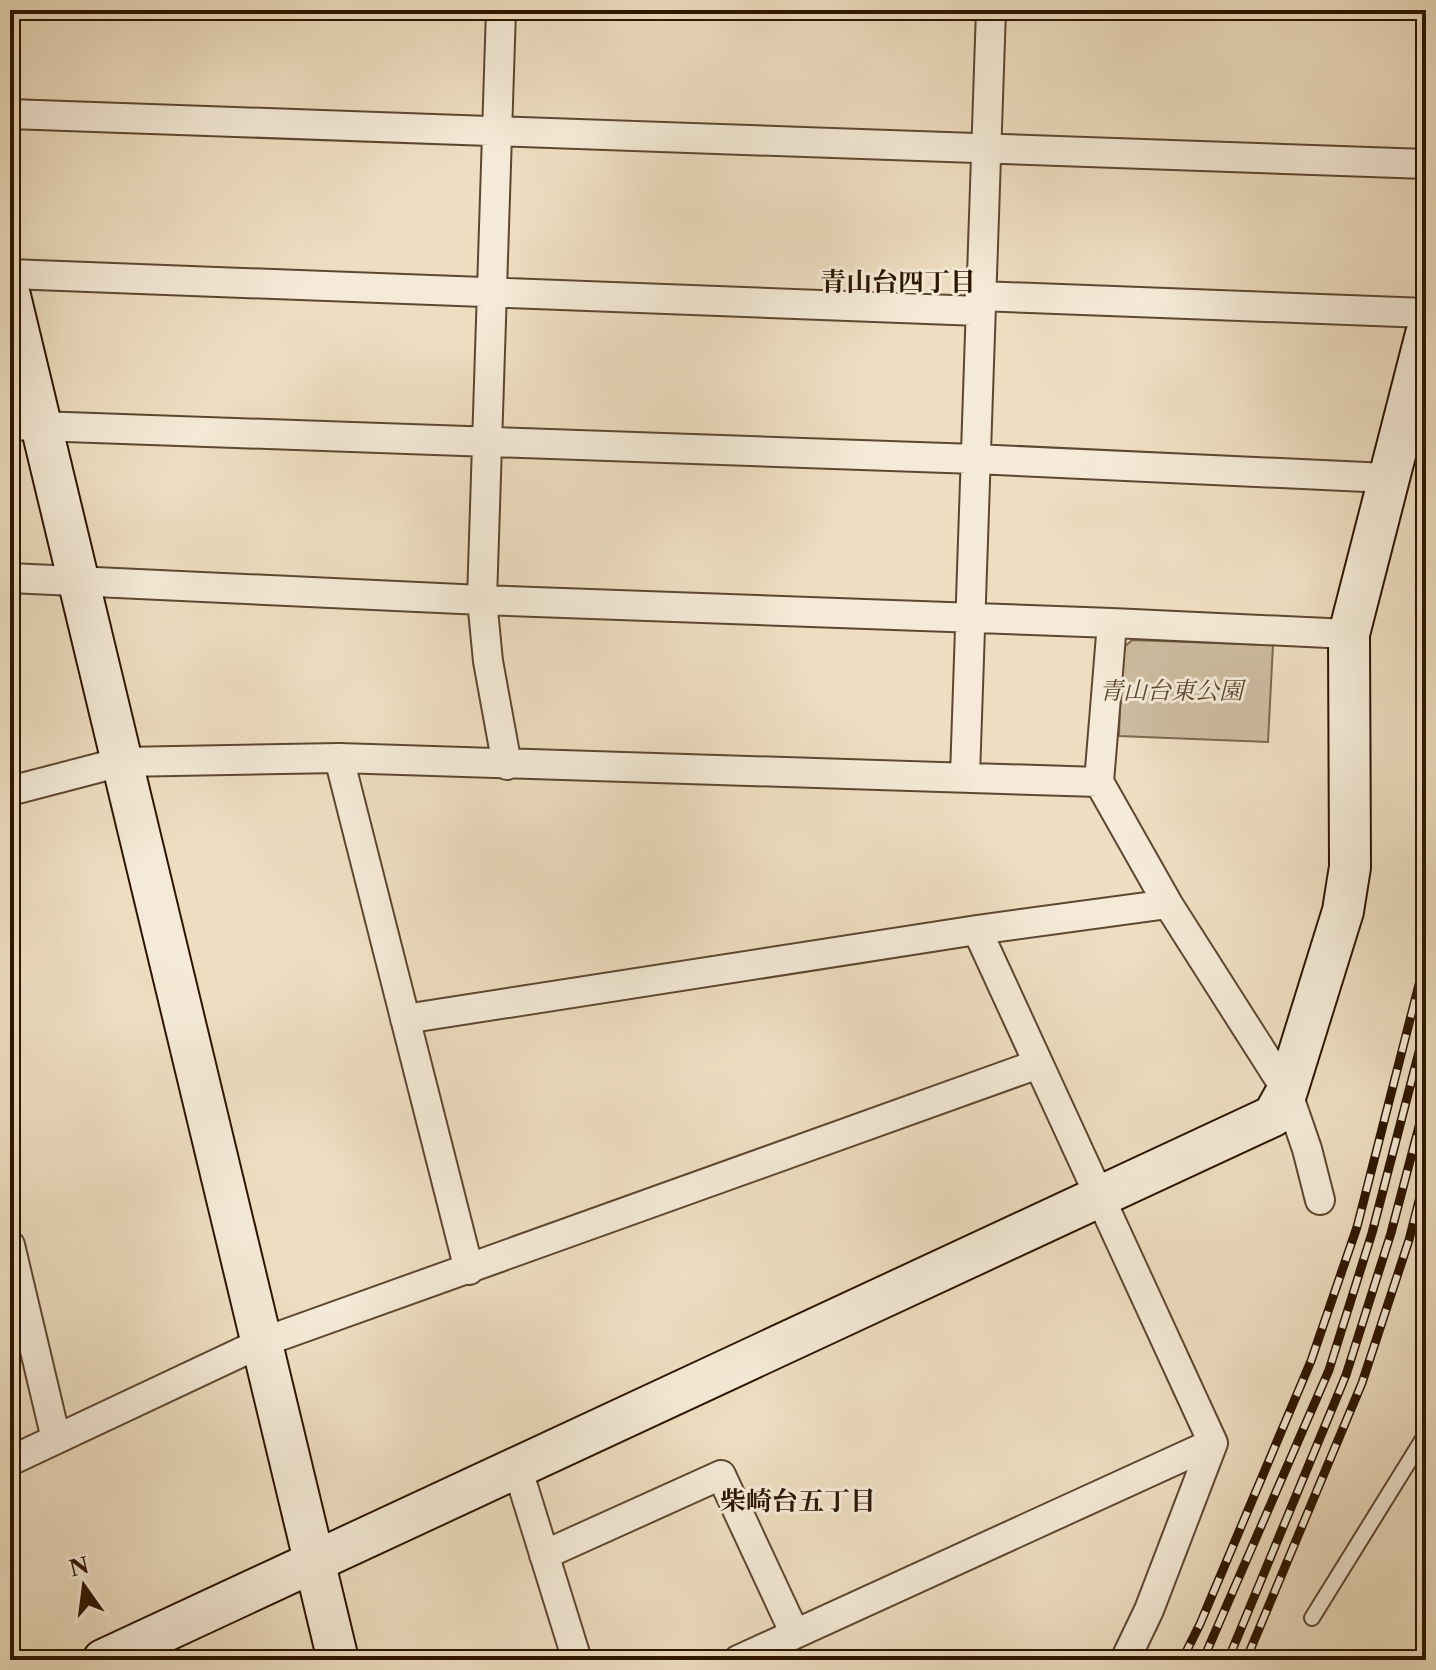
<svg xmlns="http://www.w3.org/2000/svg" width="1436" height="1670" viewBox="0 0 1436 1670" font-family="'Libre Caslon Text','Noto Serif JP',serif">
  <rect width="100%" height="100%" fill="#eedec1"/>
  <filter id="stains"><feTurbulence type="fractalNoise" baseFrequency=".0025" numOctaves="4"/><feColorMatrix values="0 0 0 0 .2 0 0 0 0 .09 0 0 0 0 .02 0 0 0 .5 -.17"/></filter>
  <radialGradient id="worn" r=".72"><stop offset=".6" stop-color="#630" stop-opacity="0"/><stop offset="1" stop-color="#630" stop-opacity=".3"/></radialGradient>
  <path fill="#cdbca0" stroke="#7d6850" stroke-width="2" d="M1132,640L1273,645L1268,742L1119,736L1122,649Z"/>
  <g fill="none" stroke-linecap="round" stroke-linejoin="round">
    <defs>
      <path id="lane" d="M1312,1618L1426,1434"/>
      <path id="street" d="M501,10L482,600L488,661L507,765
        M10,114L1426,164
        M10,274L979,311
        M980,296L1426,313
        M10,425L975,459L1387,478
        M10,578L482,600L1112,623L1349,634
        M339,758L469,1270
        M965,776L991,10
        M1099,782L1112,623
        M10,791L121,762L339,758L1099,782L1168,904L1287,1091L1307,1149L1320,1200
        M977,930L1213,1443L1149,1610L1125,1660
        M405,1019L977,930L1168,904
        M10,1245L56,1439
        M10,1461L263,1342L1038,1064
        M517,1467L577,1660
        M544,1555L721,1475L795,1634
        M738,1660L1213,1443"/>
      <path id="secondary" d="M10,296L338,1660
        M103,1660L1273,1116L1287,1091L1343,911L1350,867L1349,634L1426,334"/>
    </defs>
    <use href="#lane" stroke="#5d4730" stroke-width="18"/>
    <use href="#street" stroke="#5d4730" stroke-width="32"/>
    <use href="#secondary" stroke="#2d1500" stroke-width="44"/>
    <use href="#lane" stroke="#f4ead7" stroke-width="14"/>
    <use href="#street" stroke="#f4ead7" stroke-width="28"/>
    <use href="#secondary" stroke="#f4ead7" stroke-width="40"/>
    <defs>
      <path id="rail" d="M1182,1660L1200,1624L1311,1361L1357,1227L1426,957
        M1203,1660L1329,1370L1372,1233L1426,1025
        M1228,1660L1346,1375L1391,1233L1426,1100
        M1246,1660L1362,1383L1409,1240L1426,1173"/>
    </defs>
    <use href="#rail" stroke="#2d1500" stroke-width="9"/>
    <use href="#rail" stroke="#f4ead7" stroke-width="6" stroke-dasharray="18" stroke-linecap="butt"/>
  </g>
  <g text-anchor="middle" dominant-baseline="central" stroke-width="6" stroke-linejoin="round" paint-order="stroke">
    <g font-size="24" font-style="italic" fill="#5d4730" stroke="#f4ead7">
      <text x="1171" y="690">青山台東公園</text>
    </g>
    <g font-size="26" font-weight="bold" fill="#2d1500" stroke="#f4ead7">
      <text x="898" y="282">青山台四丁目</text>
      <text x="798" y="1501">柴崎台五丁目</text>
    </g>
  </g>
  <rect width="1436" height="1670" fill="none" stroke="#eedec1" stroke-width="40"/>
  <rect x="12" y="12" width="1412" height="1646" fill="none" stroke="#2d1500" stroke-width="4"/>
  <rect x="20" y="20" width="1396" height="1630" fill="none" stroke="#2d1500" stroke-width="2"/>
  <g transform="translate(84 1586) rotate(346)" stroke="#f4ead7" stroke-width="6" paint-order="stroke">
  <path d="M0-6L14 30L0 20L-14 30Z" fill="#2d1500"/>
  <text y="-12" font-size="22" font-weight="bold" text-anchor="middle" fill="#2d1500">N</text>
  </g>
  <rect width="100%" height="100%" filter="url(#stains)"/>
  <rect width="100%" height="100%" fill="url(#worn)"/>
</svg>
